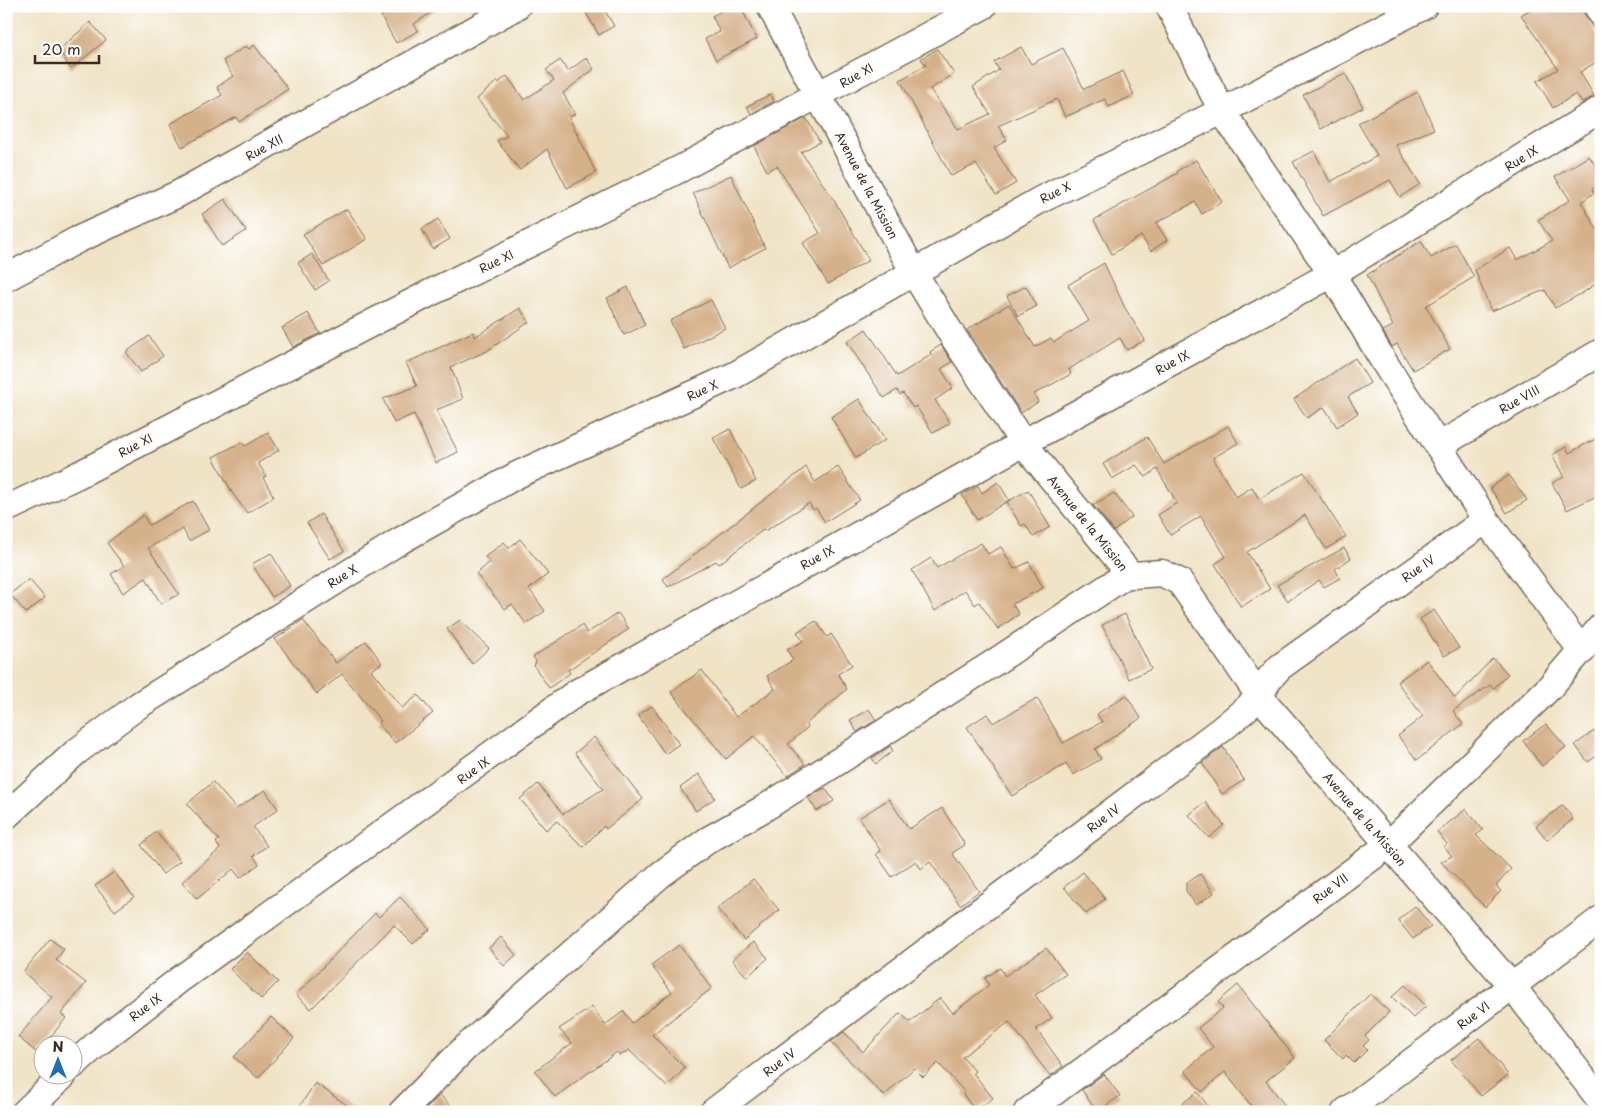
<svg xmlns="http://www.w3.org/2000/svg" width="1607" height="1118" viewBox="0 0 1607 1118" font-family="'Playpen Sans',sans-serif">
  <rect width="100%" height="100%" fill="#fff"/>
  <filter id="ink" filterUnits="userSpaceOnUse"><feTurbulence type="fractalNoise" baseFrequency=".02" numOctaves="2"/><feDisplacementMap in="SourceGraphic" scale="10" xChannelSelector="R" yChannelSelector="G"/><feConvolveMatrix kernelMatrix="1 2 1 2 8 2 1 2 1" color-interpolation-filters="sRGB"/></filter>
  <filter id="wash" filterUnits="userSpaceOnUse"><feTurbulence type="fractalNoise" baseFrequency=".0096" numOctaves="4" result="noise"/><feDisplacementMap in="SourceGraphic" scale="20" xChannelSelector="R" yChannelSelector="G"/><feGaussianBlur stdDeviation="1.12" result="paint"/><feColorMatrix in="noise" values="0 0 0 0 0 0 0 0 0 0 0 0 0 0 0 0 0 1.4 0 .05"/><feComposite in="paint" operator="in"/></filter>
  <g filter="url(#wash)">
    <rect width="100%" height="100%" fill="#f0e3c6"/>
    <path fill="#75c88b" stroke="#587954" d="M339,6H360L346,16Z"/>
    <g id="blocks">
      <path fill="#d5b18a" d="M398,6H441L414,24L418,31L396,43L381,16Z
        M582,6H602L614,26L599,35Z
        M731,6H740L757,39L716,60L705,39L720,32L712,16Z
        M1536,6H1579L1601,41V59L1580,72L1594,96L1582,103L1576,94L1553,108L1537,81L1558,69L1521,15Z
        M90,22L106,40L71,69L59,50Z
        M254,45L288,89L239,122L236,117L182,147L170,124L222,95L217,87L233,76L223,61L246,46L249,49Z
        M1021,47L1031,64L1063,48L1084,89L1123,71L1134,95L1109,107L1105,99L1065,117L1057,99L998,126L1007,140L994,148L1016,183L996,195L976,164L951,176L900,80L926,65L921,59L937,49L954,74L930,89L958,129L990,114L973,87L999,70L994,62Z
        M586,58L594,69L563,93L575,114L569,117L596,173L567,188L547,149L520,170L497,141L507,136L477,99L497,81L498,83L507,76L524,100L554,80L546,70L560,60L568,71Z
        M1345,73L1363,107L1321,129L1303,95Z
        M1418,92L1434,129L1396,145L1420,184L1400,197L1390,180L1323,216L1293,162L1314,151L1330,182L1375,157L1377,155L1358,123Z
        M771,94L774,101L751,114L747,106Z
        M806,118L820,142L801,152L835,202L869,260L828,284L803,243L820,233L777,166L767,171L754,146Z
        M1589,156L1601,173V183L1592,189L1594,193L1581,202L1601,236V280L1584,292L1555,308L1545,290L1491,311L1475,270L1510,248L1517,260L1552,241L1538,220L1570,200L1555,177Z
        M1196,160L1222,202L1202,214L1195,202L1156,223L1167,240L1151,251L1141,236L1112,254L1094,220L1178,173L1177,171Z
        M731,175L765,248L728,268L693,193Z
        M225,199L246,231L222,246L202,214Z
        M347,209L367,239L323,266L303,234Z
        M438,219L450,239L433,249L422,229Z
        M1421,241L1431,258L1456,244L1474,277L1426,306L1450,349L1413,370L1397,344L1392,347L1383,331L1393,326L1367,275Z
        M312,254L329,281L315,290L298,263Z
        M1104,263L1125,308L1145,340L1127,350L1120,338L1069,369L1071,374L1034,394L1038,402L1021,413L967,330L1009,304L1035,347L1051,338L1054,342L1089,321L1068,285Z
        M1026,286L1037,306L1018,316L1007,296Z
        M628,287L645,325L624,335L607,298Z
        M711,300L725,328L684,349L670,321Z
        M520,308L529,322L487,351L451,367L463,399L436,410L458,452L436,463L414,414L394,423L383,399L417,386L406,363L473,332L475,337Z
        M308,313L320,333L293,347L282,328Z
        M866,329L897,376L931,355L930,352L941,345L952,362L941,369L953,388L935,400L950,423L933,433L916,406L913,408L903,393L900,395L897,390L884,398L847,342Z
        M149,336L163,356L141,372L126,352Z
        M1355,358L1370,383L1348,397L1358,413L1337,427L1324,407L1307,418L1294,399Z
        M859,399L885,440L856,458L831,417Z
        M1228,426L1238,443L1213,458L1236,497L1252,487L1259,499L1304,472L1346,537L1326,549L1305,515L1247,552L1270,589L1241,607L1215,564L1226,557L1201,516L1170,535L1158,515L1177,503L1157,469L1146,477L1136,465L1112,479L1103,464L1147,437L1164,464Z
        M730,429L756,481L741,489L713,438Z
        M268,433L279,450L258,463L266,476L263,478L274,497L247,513L233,494L213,457L242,442L245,446Z
        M1601,436V494L1567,510L1552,483L1564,477L1552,455L1566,447L1569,453Z
        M806,467L815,482L838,467L860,500L825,522L816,508L813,510L809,503L765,531L764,529L719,564L716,561L668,587L663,579Z
        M1509,475L1527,500L1507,513L1490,488Z
        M998,482L1009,500L977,520L962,495L978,486L982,493Z
        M1028,490L1050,527L1033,537L1025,524L1021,526L1007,502Z
        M1114,493L1132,517L1114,531L1093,505Z
        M193,501L209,530L189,541L183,529L148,548L179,594L161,604L146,578L123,593L111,574L124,566L107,543L143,515L149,525Z
        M321,514L344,551L330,559L307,523Z
        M520,539L548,574L529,589L545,611L526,624L512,604L505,609L476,574L490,562L485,557L504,542L509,548Z
        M981,543L988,554L1001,547L1014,569L1029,562L1043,588L1012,604L1019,614L998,629L979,602L975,605L965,590L935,611L912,570L931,558L937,568Z
        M1344,548L1351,558L1335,569L1340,578L1324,587L1319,580L1288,601L1277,585Z
        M271,553L290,586L272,597L252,564Z
        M29,579L45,598L26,613L10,594Z
        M1434,610L1459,648L1444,656L1420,619Z
        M618,613L629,629L568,670L570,673L549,688L534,666L536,661L533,657L582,625L587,633Z
        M1125,614L1151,669L1129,679L1102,625Z
        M303,620L336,663L366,641L382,663L371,670L402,708L418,695L433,713L395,743L378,723L381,721L342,674L317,694L275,639Z
        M460,620L489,648L472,664L447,629Z
        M816,621L827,637L831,634L852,665L838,674L847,689L806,724L808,727L788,744L805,764L787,776L754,736L726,759L671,692L702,670L736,717L775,689L767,676L793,660L787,650L803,641L797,632Z
        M1493,658L1508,674L1494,688L1490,685L1453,711L1463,724L1417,760L1398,736L1423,716L1397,682L1427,660L1455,698Z
        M1126,695L1141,718L1095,749L1101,759L1073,775L1066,764L1012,796L967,727L987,714L993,723L1037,698L1063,743L1102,722L1097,714Z
        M652,706L679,744L665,754L638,715Z
        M869,709L876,720L857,732L850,720Z
        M1546,724L1566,747L1542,766L1523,741Z
        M1594,731L1601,740V753L1588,762L1575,745Z
        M594,737L643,799L606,829L604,826L583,847L557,821L546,830L520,799L538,784L563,814L603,789L575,753Z
        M890,746L893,751L876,764L872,758Z
        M1223,747L1244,780L1222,794L1202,763Z
        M699,774L715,798L696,811L680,788Z
        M213,782L236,809L265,790L278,809L253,827L267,846L253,856L259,864L240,878L233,869L197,899L182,882L220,849L216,842L219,840L187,804Z
        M825,788L834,801L817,811L808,798Z
        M889,799L909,829L942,808L965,845L952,853L979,891L960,905L930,862L921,869L916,861L892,877L876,854L881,851L859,818Z
        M1205,802L1224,825L1209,838L1189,815Z
        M1563,805L1573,819L1547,840L1536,826Z
        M1466,809L1483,830L1476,835L1511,869L1496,886L1501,891L1485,907L1441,862L1452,856L1444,847L1447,844L1437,832Z
        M156,832L180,861L163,874L141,845Z
        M114,872L134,897L115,911L95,886Z
        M1083,872L1105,899L1086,914L1064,887Z
        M1200,874L1214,893L1196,905L1186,891V884Z
        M753,879L779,910L744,940L717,909Z
        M400,897L430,929L413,944L394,925L311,1009L296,995L375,913L379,917Z
        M1415,906L1431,926L1413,939L1398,920Z
        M501,937L516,955L504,966L489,948Z
        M50,939L64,949L56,960L86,983L61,1014L66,1018L37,1053L18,1037L52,997L23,972Z
        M753,942L768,958L747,977L732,960Z
        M679,945L712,988L652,1035L685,1068L667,1087L629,1050L620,1056L617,1052L555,1097L535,1071L572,1043L559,1029L592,1007L605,1025L624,1011L632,1023L672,992L651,965Z
        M1046,948L1066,974L1035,995L1052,1018L1036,1029L1063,1066L1050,1076L1009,1022L962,1057L975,1071L973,1073L993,1098L975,1111L963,1094L965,1092L938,1063L923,1077L914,1068L884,1096L831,1042L844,1032L863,1052L900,1013L910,1022L940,998L953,1013L989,985L985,978L1000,968L1005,976Z
        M247,952L278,982L261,999L230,969Z
        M1238,985L1295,1058L1266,1081L1290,1112H1256L1225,1072L1202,1092L1185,1071L1213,1047L1198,1028L1223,1008L1218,1002Z
        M1405,985L1426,1006L1413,1018L1392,997Z
        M1370,994L1389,1012L1365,1036L1369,1040L1363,1046L1367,1050L1354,1063L1346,1055L1343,1059L1324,1040Z
        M271,1017L294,1038L258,1078L234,1057Z
        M1479,1038L1508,1075L1481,1096L1451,1060Z
        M1104,1074L1120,1096L1097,1112L1082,1090Z
        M315,1083L357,1112H296Z
        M1197,1092L1213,1112H1172Z
        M440,1095L456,1112H423Z"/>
    </g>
  </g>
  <g filter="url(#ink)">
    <use href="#blocks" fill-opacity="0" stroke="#7a6b59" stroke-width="1"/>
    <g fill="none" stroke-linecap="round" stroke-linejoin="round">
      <defs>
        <path id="minor" d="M770,6L914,273L952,335L1023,443L1129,573L1133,575L1162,573L1180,582L1260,697L1512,986L1601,1101
          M1169,6L1222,111L1332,274L1384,362L1486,520L1582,651
          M1597,6L1601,13
          M6,278L77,240L178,194L517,6
          M1438,446L1601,352
          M6,509L76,476L430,293L680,169L983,6
          M6,816L76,752L139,705L398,542L517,475L735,375L1040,200L1222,111L1424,6
          M72,1066L98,1043L179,980L576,693L1023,443L1332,274L1601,109
          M25,1112L63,1076
          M402,1112L465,1048L660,875L708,840L763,809L992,664L1129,573
          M713,1112L1222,729L1260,697L1268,680L1280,667L1486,520
          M1027,1112L1387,846L1549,688L1601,627
          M1345,1112L1601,919"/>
      </defs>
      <use href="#minor" stroke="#7a6b59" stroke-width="29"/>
      <use href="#minor" stroke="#fff" stroke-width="26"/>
    </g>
  </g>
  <g text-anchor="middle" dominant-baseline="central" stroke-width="4" stroke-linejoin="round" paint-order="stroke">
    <g font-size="12" fill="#3b2a1e" stroke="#fff">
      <text transform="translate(856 75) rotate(-29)">Rue XI</text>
      <text transform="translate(264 147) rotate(-29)">Rue XII</text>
      <text transform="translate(1521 158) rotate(-32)">Rue IX</text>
      <text transform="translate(867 185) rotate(62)">Avenue de la Mission</text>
      <text transform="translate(1055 192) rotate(-27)">Rue X</text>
      <text transform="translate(496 261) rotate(-26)">Rue XI</text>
      <text transform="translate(1172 362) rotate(-29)">Rue IX</text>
      <text transform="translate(702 390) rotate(-25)">Rue X</text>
      <text transform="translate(1519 399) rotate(-30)">Rue VIII</text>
      <text transform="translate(135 445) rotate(-27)">Rue XI</text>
      <text transform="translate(1088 523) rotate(51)">Avenue de la Mission</text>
      <text transform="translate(817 557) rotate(-29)">Rue IX</text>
      <text transform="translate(1418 568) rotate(-35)">Rue IV</text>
      <text transform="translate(342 576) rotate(-32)">Rue X</text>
      <text transform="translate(473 770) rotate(-36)">Rue IX</text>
      <text transform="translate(1103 818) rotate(-37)">Rue IV</text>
      <text transform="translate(1365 819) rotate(49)">Avenue de la Mission</text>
      <text transform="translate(1330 888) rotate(-37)">Rue VII</text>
      <text transform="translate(145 1007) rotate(-37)">Rue IX</text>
      <text transform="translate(1473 1015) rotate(-37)">Rue VI</text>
      <text transform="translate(779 1062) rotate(-37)">Rue IV</text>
    </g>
  </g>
  <rect width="1607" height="1118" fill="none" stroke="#fff" stroke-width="25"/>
  <g transform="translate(58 1060)"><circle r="24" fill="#ffffff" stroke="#b1aaa5"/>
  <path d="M0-4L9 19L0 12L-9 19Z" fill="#1f6fb2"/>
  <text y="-8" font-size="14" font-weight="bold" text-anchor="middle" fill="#3b2a1e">N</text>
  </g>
  <path d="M35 55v8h64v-8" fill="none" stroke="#3b2a1e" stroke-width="2.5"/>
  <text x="42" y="55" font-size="15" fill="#3b2a1e" stroke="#ffffff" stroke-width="4" paint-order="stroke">20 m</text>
</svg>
